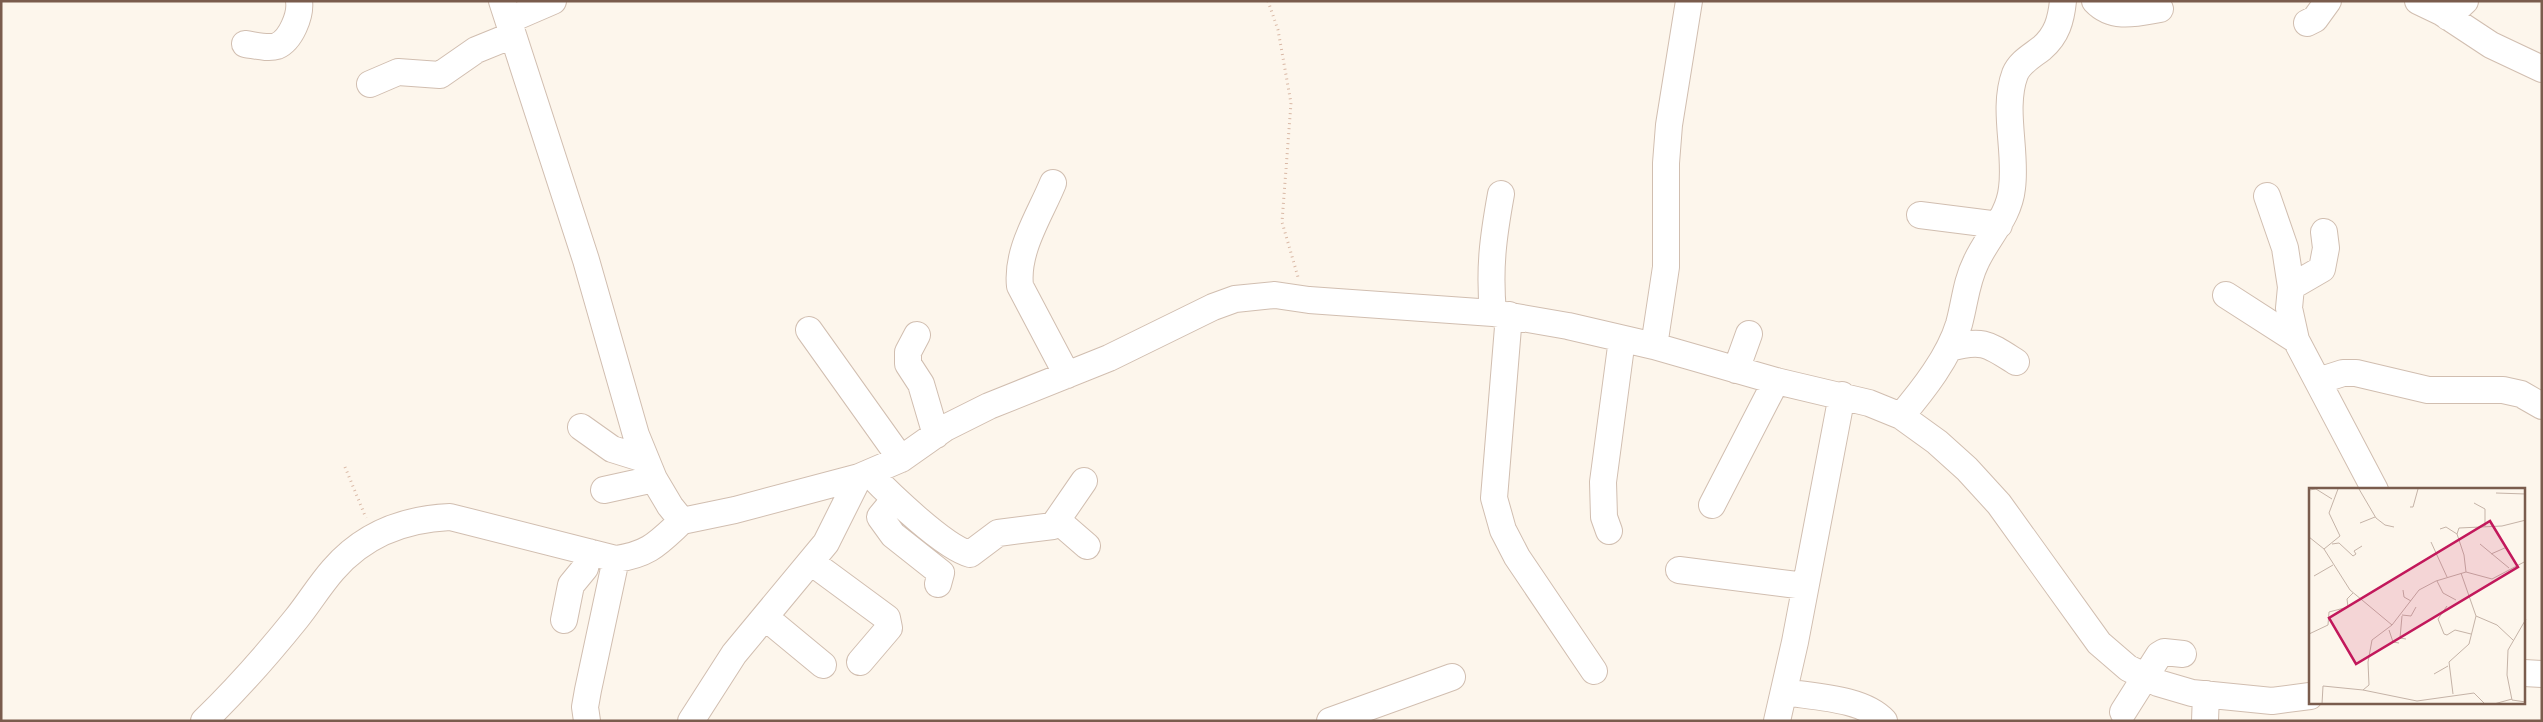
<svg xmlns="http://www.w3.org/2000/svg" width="2543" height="722" viewBox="0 0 2543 722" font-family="Mulish,sans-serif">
  <rect width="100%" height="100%" fill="#fdf6ec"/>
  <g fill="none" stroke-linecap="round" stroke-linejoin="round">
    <defs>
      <path id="minor" d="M502,1L586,260L636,435L654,479L670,506L682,521L735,510L859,477L901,459L945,428L989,406L1109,358L1213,307L1235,299L1275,295L1309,300L1493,313L1568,326L1654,346L1776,381L1869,403L1901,416L1937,442L1967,469L1999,504L2099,643L2128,668L2158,683L2192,693L2272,701L2310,696
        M2095,1C2113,20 2137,13 2160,9
        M2418,1L2441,12L2491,45L2542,69
        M2448,17L2465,1
        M509,20L553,1
        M2307,23L2315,19L2328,1
        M245,44C254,45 268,49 277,46C291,40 301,15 299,1
        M370,84L398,72L440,75L476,50L513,35
        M1053,183C1040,215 1016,250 1020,286L1067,375
        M2267,196L2285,248L2291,287L2289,308L2296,340L2375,490
        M1920,215L1999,225
        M2291,287L2322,269L2326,248L2324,232
        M2226,295L2296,340
        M1493,313C1489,268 1493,238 1501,194
        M1509,315L1494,498L1503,530L1517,557L1594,671
        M809,330L901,459
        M917,335L908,352V364L921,384L936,435
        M1654,346L1666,267V163L1669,125L1689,1
        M1949,348C1983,339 1988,344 2016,362
        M1736,370L1749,334
        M2318,381L2343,373H2356L2428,390H2503L2521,394L2542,406
        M1901,416C1923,390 1949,357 1959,324C1965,302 1966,282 1976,262C1988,236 2009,217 2012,188C2017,151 2002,109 2015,74C2020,62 2032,56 2042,48C2057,35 2061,20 2063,1
        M581,427L612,449L644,459
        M869,473C888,493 945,548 970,554L998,533L1053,526L1084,481
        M604,490L654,479
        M894,500L880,517L893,535L941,573L938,584
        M1712,505L1776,381
        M1057,520L1087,546
        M1609,531L1604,517L1603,482L1622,339
        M811,562L887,618L889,628L860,662
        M1679,570L1805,586
        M765,617L823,665
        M564,620L571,585L585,568L589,552
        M2524,673L2542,674
        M1784,692C1814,697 1863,698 1884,721
        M2123,712L2159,655L2164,652L2183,654
        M204,721C237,689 267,655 296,619C309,603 319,586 333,570C363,535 404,519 450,517L616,559C650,554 658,543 682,521
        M587,721L585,707L588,690L616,559
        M691,721L734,654L826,543L859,477
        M1330,721L1452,677
        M1777,721L1795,642L1842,395
        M2205,721L2206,694"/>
    </defs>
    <use href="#minor" stroke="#d1beb0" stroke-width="28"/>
    <path stroke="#d9b8a5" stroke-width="3" stroke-dasharray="1 4" stroke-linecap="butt" d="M1268,1L1278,30L1291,103L1282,222L1298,277
      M345,467L366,518"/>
    <use href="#minor" stroke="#fff" stroke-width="26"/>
  </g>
  <g transform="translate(2309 488)">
    <rect width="216" height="216" fill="#fdf6ec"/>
    <path fill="none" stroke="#c5b3a7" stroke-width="1" d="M50,1L67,30L76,37L85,39M0,2L7,1L23,11M187,5L217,6M165,15L176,21V38M101,19H104L109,1M51,35L66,29M131,41L137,39L148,46M0,49L15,61L41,102L83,137L110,102L127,93L157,84L183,91L217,73M122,54L138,89M23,56L30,55L44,68L47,66L45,63L53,58M171,56L200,80M15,61L31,48L20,25L29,1M182,66L198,59M157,84L155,67L148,46L150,40L193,38L217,32M152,85L167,128L188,137L204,152M5,88L24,77M128,93L134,105L147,112M94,102L95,109L102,113M138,118L129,131L135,146L138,147L146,142L162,146M93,127L102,128L107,119M93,128L91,150L97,151M217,131L199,162L198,187L203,212L217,214M80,142L84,154L90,155M0,146L19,137L20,124L39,119L38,111L44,105M125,186L139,178M54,202L108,213L165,205L176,216M144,206L140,174L160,156L167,128M13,216L14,198L54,202L60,197L59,174L63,152L83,137M185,216L203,211"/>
    <path fill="#c2185b" fill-opacity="0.15" stroke="#c2185b" stroke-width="2.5" d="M181,33L209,79L47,176L20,130Z"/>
    <rect width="216" height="216" fill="none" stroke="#7a5c4d" stroke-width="2.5"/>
  </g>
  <rect width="2543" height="722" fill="none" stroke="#7a5c4d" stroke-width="5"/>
</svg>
